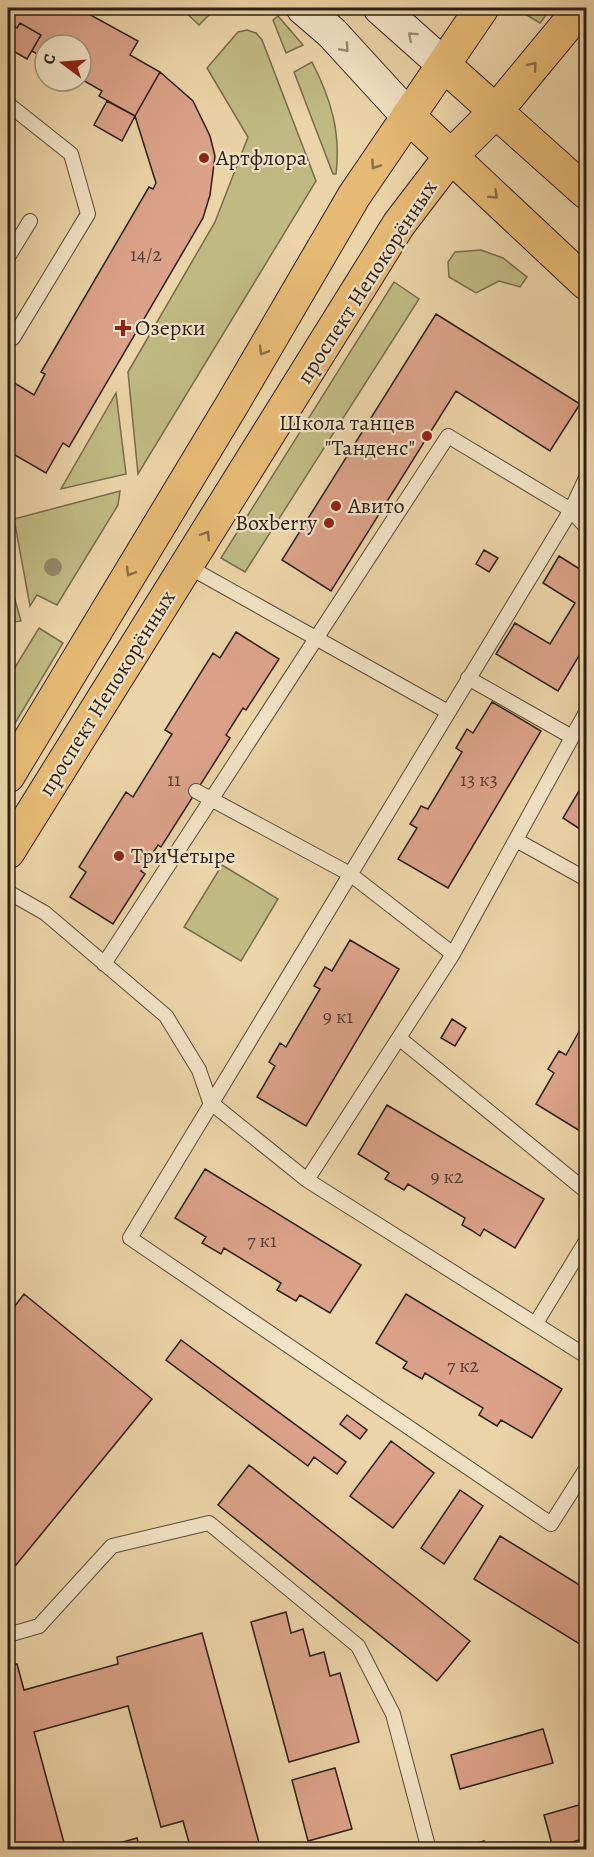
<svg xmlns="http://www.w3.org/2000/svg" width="594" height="1857" viewBox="0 0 594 1857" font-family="Alegreya,serif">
  <rect width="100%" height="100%" fill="#ebd4a7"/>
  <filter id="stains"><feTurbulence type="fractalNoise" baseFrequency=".00333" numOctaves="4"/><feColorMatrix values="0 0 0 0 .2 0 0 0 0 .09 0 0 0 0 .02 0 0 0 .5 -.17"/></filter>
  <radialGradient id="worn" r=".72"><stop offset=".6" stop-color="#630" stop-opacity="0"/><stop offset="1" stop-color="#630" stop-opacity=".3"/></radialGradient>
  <path fill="#c0ba82" stroke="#766c4c" stroke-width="1.5" d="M181,8H216L199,25Z
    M522,8H551L540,23L520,11Z
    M278,16L303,45L286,53L273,20Z
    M247,30L256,33L262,40L316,181L138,474L128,372L215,222L248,137L207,68L238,32Z
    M312,62C331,99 341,132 336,174H333L294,72Z
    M481,250L503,258L527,277L520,287L499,281L476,293L449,277L448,262L455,252Z
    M394,282L419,299L245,572L221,558Z
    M116,393L126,474L61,489Z
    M120,491L118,505L57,605L37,595L30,606L14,519Z
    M8,575L21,621L8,623Z
    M39,628L63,643L8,735V679Z
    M222,865L278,899L241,961L184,927Z"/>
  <path fill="#dba289" stroke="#2c1f17" stroke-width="1.5" d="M8,8H78L138,41L130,55L160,72L135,116L99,96L102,91L81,79V45H45V59L32,51L41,35L20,23L17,28L8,22Z
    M8,22L17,28L20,23L41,35L27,59L8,48Z
    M160,72L193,101L210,136L215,156L210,195L203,218L69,447L63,443L46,473L8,451V379L34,395L45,374L41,372L149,187L153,189L156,183L135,116Z
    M107,101L135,116L122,141L94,125Z
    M436,314L580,404L550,451L456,391L331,591L282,560Z
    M484,550L498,558L489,572L476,564Z
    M559,556L586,573V644L558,691L496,654L515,623L550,644L575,603L543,583Z
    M236,632L279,659L246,710L243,708L226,735L230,738L161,847L158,845L141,871L145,874L113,924L70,897L86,872L79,867L126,792L133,797L172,734L165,730L213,653L220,658Z
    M492,702L541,731L448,888L398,859L417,828L410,824L416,815L421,806L428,809L462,752L456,748L467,729L473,733Z
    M586,779V833L563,818Z
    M350,940L399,969L306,1126L257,1097L275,1066L269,1062L280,1043L286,1047L320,989L314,986L325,967L332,971Z
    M452,1019L466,1028L455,1046L441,1038Z
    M586,1019V1131L585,1134L536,1104L554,1073L548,1069L559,1051L566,1055Z
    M387,1105L544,1199L515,1248L484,1229L480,1236L471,1230L462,1225L465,1218L408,1184L404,1190L385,1179L389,1173L358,1154Z
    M205,1169L361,1265L330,1313L300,1295L296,1301L277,1290L281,1283L224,1248L221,1254L202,1243L206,1237L175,1218Z
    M24,1294L152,1399L16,1565L10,1560L8,1563V1315Z
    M406,1294L562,1389L532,1438L501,1420L497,1426L479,1415L483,1408L425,1373L422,1379L403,1368L407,1362L376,1343Z
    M181,1340L346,1462L337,1474L314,1457L308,1466L166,1360Z
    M347,1415L367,1430L360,1439L340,1424Z
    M391,1441L434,1473L393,1528L350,1496Z
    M249,1465L470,1641L437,1681L218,1505Z
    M460,1490L483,1506L444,1564L421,1548Z
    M500,1536L586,1589V1648L474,1579Z
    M286,1612L291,1633L303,1629L310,1656L324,1652L330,1676L340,1673L359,1742L289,1762L251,1622Z
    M202,1633L261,1850H191L183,1821L161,1827L128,1706L34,1732L66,1850H8V1666L17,1664L24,1690L118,1664L117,1657Z
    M543,1729L553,1763L460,1789L451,1755Z
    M335,1768L352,1829L308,1841L292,1780Z
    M586,1803V1838L553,1848L544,1815Z
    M137,1838L140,1850H95Z
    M484,1841L486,1850H455Z"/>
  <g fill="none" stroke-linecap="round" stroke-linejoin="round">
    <defs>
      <path id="lane" d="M8,104L71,154L88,214L13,338L8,334
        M8,257L30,221
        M586,478L571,510L130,1238L551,1524L586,1469
        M187,566L448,712
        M468,678L572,737
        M196,791L350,874L453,954
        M516,840L586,879
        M8,892L45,913L166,1016L199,1070L210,1102L307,1180L586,1356
        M104,964L448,436L571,510L586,527
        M399,1038L586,1191
        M307,1180L453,954L586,712
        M536,1323L586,1241
        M8,1635L39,1626L112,1546L209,1523L358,1646L393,1714L429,1850"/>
      <path id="secondary" d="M303,8L332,33L408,116
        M380,8L444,65"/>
      <path id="primary" d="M444,65L586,192
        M408,116L586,283
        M8,776L233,403L354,196L482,8
        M8,852L399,224L451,156L496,111L581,8"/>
    </defs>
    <use href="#lane" stroke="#5c4c3b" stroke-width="16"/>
    <use href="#secondary" stroke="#2c1f17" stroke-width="35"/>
    <use href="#primary" stroke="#2c1f17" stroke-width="35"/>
    <use href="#lane" stroke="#f2e3c6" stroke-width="14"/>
    <use href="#secondary" stroke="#f2e3c6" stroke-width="33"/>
    <use href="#primary" stroke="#e6ba74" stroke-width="33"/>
  </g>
  <circle fill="#968667" cx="53" cy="567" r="9"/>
  <defs><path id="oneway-chevron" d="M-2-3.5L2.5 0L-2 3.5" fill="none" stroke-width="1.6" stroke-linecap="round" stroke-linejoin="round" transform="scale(1.5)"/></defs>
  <g stroke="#998b77">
    <use href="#oneway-chevron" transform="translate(412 36) rotate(-138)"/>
    <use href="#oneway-chevron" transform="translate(345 48) rotate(47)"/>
  </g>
  <g stroke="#896c46">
    <use href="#oneway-chevron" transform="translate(533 66) rotate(-50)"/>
    <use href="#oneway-chevron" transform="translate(375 165) rotate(124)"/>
    <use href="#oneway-chevron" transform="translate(494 195) rotate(43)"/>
    <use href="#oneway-chevron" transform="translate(263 351) rotate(120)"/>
    <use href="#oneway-chevron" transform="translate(206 535) rotate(-58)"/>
    <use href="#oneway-chevron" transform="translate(130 572) rotate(121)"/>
  </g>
  <g fill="#8f2418" stroke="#f2e3c6" stroke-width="2">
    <circle cx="204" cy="158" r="6"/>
    <path d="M120 319h6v6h6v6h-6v6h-6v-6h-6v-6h6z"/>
    <circle cx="427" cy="436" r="6"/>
    <circle cx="336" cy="506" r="6"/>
    <circle cx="329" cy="523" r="6"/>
    <circle cx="119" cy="856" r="6"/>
  </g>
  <g text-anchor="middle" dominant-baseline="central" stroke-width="4.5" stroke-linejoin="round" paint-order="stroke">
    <g font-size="20" fill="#584034">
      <text x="146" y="254">14/2</text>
      <text x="174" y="779">11</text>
      <text x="479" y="779">13 к3</text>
      <text x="338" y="1016">9 к1</text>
      <text x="447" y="1176">9 к2</text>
      <text x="262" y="1240">7 к1</text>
      <text x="463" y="1365">7 к2</text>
    </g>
    <g font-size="22" fill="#2c1f17" stroke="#f2e3c6" text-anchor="start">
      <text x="216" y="158">Артфлора</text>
      <text x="135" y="328">Озерки</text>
      <text x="415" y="423" text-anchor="end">Школа танцев<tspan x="415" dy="25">"Танденс"</tspan></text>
      <text x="348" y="506">Авито</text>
      <text x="317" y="523" text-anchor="end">Boxberry</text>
      <text x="131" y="856">ТриЧетыре</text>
    </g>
    <g font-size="22" fill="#2c1f17" stroke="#f2e3c6">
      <text transform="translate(367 282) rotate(-57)">проспект Непокорённых</text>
      <text transform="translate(107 693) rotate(-58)">проспект Непокорённых</text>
    </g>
  </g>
  <rect width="594" height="1857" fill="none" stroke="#ebd4a7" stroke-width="30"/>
  <rect x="9" y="9" width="576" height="1839" fill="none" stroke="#2c1f17" stroke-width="3"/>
  <rect x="15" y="15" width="564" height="1827" fill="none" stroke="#2c1f17" stroke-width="1.5"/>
  <g transform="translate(63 63) rotate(286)"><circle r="28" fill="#f2e3c6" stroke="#a39580" stroke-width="1.5"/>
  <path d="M0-4.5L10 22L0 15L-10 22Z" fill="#8f2418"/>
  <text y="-9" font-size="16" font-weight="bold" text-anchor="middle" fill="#2c1f17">С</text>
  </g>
  <rect width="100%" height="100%" filter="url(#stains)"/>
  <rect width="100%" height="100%" fill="url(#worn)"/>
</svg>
